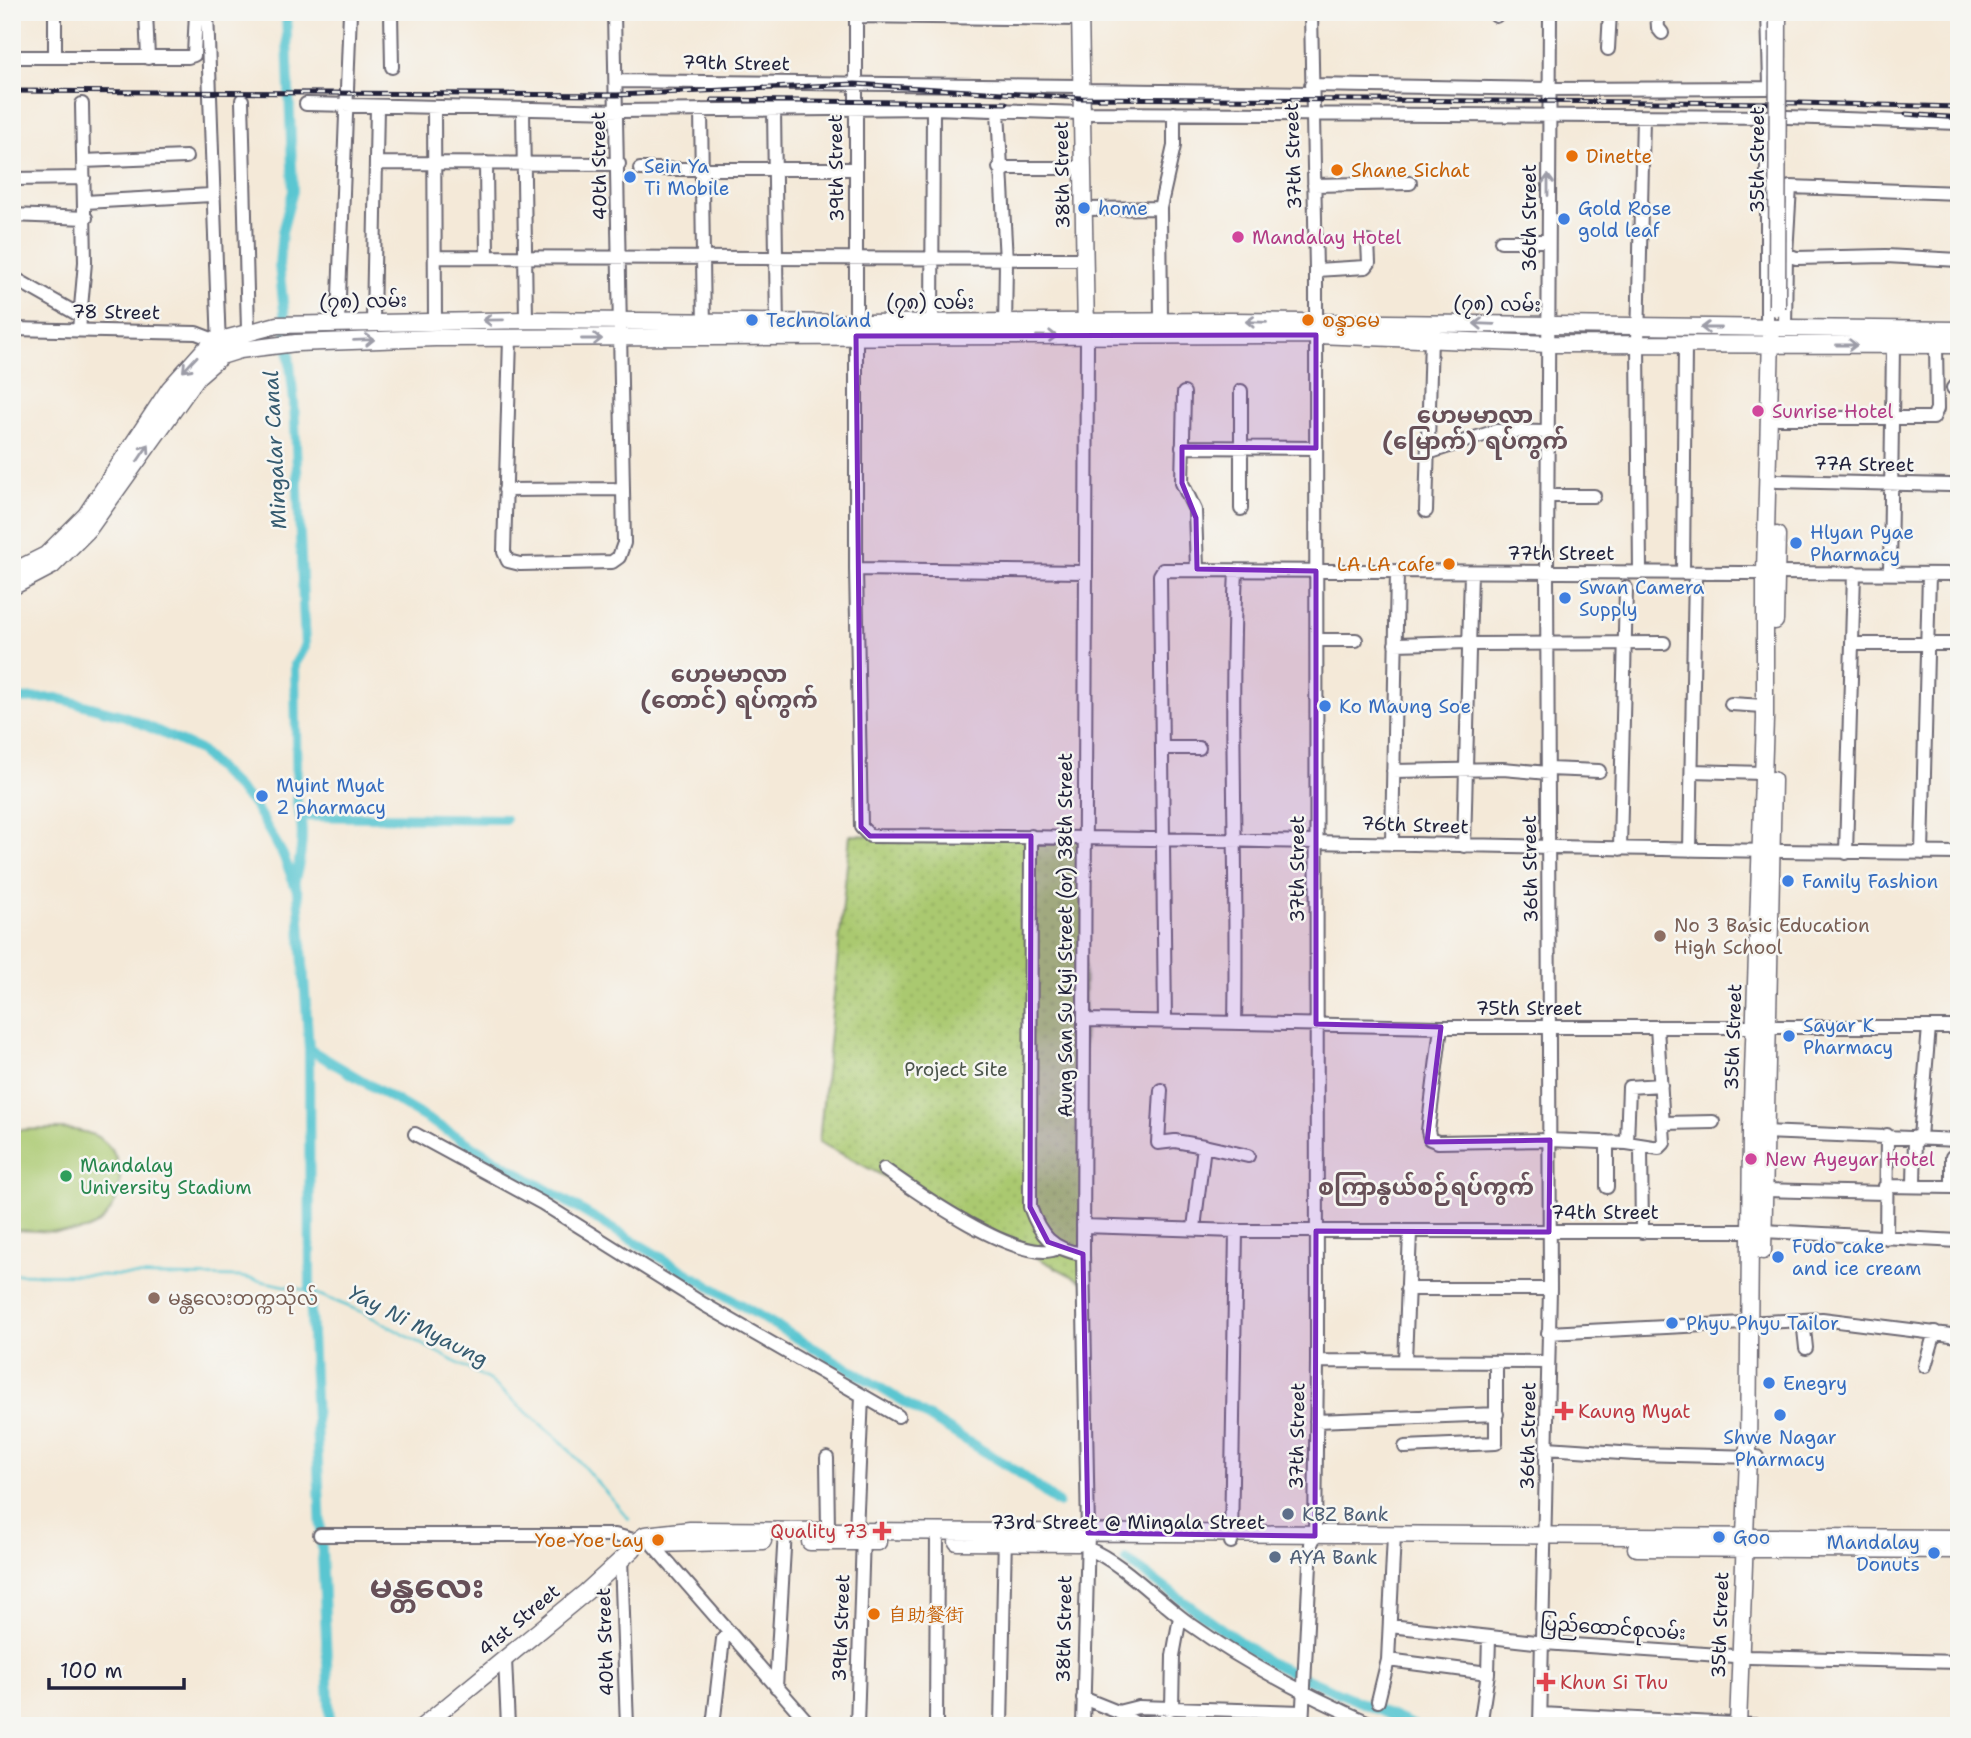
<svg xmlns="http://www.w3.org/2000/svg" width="1971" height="1738" viewBox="0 0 1971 1738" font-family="'Shantell Sans','LXGW WenKai TC','Noto Sans Myanmar',sans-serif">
  <defs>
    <pattern id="park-dots" width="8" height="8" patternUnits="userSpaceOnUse" patternTransform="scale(1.75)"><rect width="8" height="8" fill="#aac970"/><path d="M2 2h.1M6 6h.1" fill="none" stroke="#92ac62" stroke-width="1.8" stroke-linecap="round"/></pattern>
  </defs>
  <rect width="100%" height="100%" fill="#f6f6f2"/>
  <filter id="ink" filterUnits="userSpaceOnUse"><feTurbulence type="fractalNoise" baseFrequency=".0143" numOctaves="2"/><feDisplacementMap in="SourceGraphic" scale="14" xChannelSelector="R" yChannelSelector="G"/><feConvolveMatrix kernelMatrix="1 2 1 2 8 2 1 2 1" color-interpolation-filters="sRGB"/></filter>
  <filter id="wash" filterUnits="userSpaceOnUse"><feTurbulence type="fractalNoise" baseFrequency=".00686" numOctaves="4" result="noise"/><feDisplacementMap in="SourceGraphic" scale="28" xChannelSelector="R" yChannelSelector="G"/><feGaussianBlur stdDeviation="1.57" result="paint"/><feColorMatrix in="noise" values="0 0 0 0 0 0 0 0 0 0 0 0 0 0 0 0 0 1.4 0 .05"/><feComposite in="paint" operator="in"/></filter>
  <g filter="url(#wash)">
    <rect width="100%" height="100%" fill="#f4e9d8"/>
    <path fill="url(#park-dots)" stroke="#667656" stroke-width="2" d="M850,835L1085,839L1083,1282L819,1142Z"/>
    <path fill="#aac970" stroke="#667656" stroke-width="2" d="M12,1130C35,1130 66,1126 88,1133C133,1146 128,1214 88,1229C71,1235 31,1230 12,1230Z"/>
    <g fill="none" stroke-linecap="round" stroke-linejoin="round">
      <path stroke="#5ac6d1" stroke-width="2.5" d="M12,1274L241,1277L310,1291L362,1312L489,1380L564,1444L629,1519"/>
      <path stroke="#5ac6d1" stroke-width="10" d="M286,12L293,191L282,232L279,265L294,401L305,647L295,664L297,804C306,830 301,857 294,884
        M12,699L57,698L125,716L199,750L254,805L283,855L298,893L309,1049L310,1291L330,1726
        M301,816L505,819
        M309,1049L856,1373L1018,1472L1058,1503
        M1126,1560L1268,1662L1415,1726"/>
    </g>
  </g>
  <g filter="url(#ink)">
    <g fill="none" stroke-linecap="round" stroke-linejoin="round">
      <defs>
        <path id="minor" d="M55,12V56
          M146,12L148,58
          M207,12L219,347
          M391,12L392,67
          M856,12V569L861,827L870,836C1233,837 1596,851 1959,853
          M1657,12L1658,28L1662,33
          M1657,13H1768
          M856,16L1080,19
          M1496,16L1497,12
          M1608,49L1610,12
          M12,57H188L194,55L196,12
          M617,81L1081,86
          M1311,85L1548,89L1767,88L1770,84L1768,12
          M1081,90L1310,93
          M242,100L248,330
          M306,104L618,111L933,108L1082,113L1787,117L1959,123
          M434,107L435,321
          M523,109L526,320
          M701,110L704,330
          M774,110L777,330
          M998,111L1006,261L1005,330
          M1767,117V328
          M83,161L186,157
          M377,163L619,164
          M486,163L487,257
          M999,168H1083
          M640,169H855
          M12,179L84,178
          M1314,185L1410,183
          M1959,193L1790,187L1786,254L1796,258L1886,256L1959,260
          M85,202L211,195
          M1084,209L1160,208
          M12,215L86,218
          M1501,241H1548
          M436,257L1085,259
          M1316,270L1366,267L1369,263L1368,242
          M12,277L79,315
          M1161,321L1160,208L1174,146V113
          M338,322L350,12
          M373,322L377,106
          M932,328L933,108
          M12,329L196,333L217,341
          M1785,329L1786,254
          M79,330L85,262L82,104
          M510,338L504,552L508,561L520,564L612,562L619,557L624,543L614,12
          M1953,388H1959
          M1241,391V509
          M1184,393L1182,483L1195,510L1197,569
          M1778,418H1933L1937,409L1936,345
          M1182,447L1316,448
          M1428,453L1496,431L1549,432
          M1777,481L1950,485
          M505,490L623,489
          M1548,496H1594
          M1426,511L1431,338
          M856,569L1085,572
          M1640,572L1638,343L1643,117
          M1683,573L1685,345
          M1890,574L1893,345
          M1317,640H1356
          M1395,644L1469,642
          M1469,644L1664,643
          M1852,644H1959
          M1731,704L1764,706
          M1162,748H1199
          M1548,769L1599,771
          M1393,771L1503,769L1548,773
          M1692,771L1763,773
          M1031,836L1030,1207C1040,1235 1052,1250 1083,1254
          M1392,844L1397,571
          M1464,846L1471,572
          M1620,849L1626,588
          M1690,850L1695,573
          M1846,853L1854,573
          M1922,853L1929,574
          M1085,1020L1441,1027H1959
          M1165,1021L1160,575L1163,570L1959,574
          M1235,1023C1238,872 1229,721 1236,571
          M1441,1027L1428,1131L1430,1139L1438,1142L1550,1140L1627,1143L1659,1148L1664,1143L1657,1027
          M1161,1090L1158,1143L1175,1141L1204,1146
          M1663,1123L1713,1122
          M1765,1132L1959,1140
          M415,1134L542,1203L703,1304L898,1416
          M1920,1137L1929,1027
          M1627,1143L1629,1087L1661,1085
          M1641,1148L1642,1232
          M884,1169C915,1191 1022,1267 1058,1248
          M1914,1185L1915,1137
          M1885,1186L1952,1187V1157
          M1607,1187V1142
          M1763,1190L1885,1193
          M1083,1226L1236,1231H1763L1959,1241
          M1194,1228L1204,1146L1248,1156
          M1886,1238L1887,1135
          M1407,1289H1550
          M1803,1320L1806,1348
          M1548,1333L1822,1319L1959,1336
          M1317,1361L1548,1362
          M1405,1361L1410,1232
          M1925,1366L1935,1332
          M1316,1421L1497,1414
          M1405,1447L1496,1443V1362
          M1547,1448L1636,1454L1757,1457
          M827,1458L828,1531
          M856,1531L862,1397
          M320,1535H615L637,1541
          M648,1539L811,1726
          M1231,1542L1236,1231
          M1087,1548C1125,1564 1156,1600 1190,1624C1249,1666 1309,1697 1376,1726
          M621,1558L627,1726
          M1390,1626L1544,1643L1749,1657L1959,1662
          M505,1659L508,1726
          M1388,1660L1488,1673L1489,1637
          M776,1687L785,1531
          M1083,1698L1118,1712L1137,1724L1170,1720L1181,1726
          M1378,1701L1388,1660L1394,1535
          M1172,1708L1173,1656L1180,1617
          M1118,1712L1138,1707L1302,1712
          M1541,1714L1772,1726
          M713,1726L723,1639L729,1634
          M857,1726L863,1535
          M936,1726L937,1531
          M1001,1726L1005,1534
          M1083,1726L1088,1533L1083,1254L1087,337
          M1302,1726L1311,1544L1315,1536L1317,1361L1316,270L1311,12
          M1480,1726L1488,1673
          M1540,1726L1550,1289L1547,572L1550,12"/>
        <path id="major" d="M1080,12L1086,331
          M12,572L46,555L86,515L170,388L203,351L217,341L277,325L526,320L855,323L1230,321L1959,330
          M12,587L52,566L88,530L198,376L221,356L240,350L296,343L435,338L1316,335L1550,344L1959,345
          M1775,621L1777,535
          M1763,1251L1773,780
          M810,1542H878
          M957,1542L1078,1543
          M656,1544L763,1541
          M1636,1548L1959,1550
          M423,1726L586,1592L633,1549L637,1541L645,1535L690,1530L1959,1538
          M1738,1726L1748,1456L1751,1131L1765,719V572L1771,335"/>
      </defs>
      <use href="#minor" stroke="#6c6872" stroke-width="16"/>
      <use href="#major" stroke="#6c6872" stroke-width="19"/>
      <use href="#minor" stroke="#fff" stroke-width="12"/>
      <use href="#major" stroke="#fff" stroke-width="16"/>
      <defs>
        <path id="rail" d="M12,91L617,95L855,84L1081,98L1799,103L1959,107
          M712,100L1006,103
          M1906,114L1959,118"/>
      </defs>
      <use href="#rail" stroke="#22223b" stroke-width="5"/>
      <use href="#rail" stroke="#f6f6f2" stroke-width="2.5" stroke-dasharray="8" stroke-linecap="butt"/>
      <defs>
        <path id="major-bridge" d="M1777,308L1778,12"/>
      </defs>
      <use href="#major-bridge" stroke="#6c6872" stroke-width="19" stroke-linecap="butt"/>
      <use href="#major-bridge" stroke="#fff" stroke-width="16"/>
    </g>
    <defs><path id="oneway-shaft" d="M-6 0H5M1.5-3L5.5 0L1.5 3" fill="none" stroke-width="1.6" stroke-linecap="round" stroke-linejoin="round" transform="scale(1.75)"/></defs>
    <g stroke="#9c9ca7">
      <use href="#oneway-shaft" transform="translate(1548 185) rotate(-90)"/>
      <use href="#oneway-shaft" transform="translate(493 320) rotate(179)"/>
      <use href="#oneway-shaft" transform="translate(1256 322) rotate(-178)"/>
      <use href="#oneway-shaft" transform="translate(1484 324) rotate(-178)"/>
      <use href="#oneway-shaft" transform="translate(1711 328) rotate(180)"/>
      <use href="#oneway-shaft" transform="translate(1047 336) rotate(1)"/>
      <use href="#oneway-shaft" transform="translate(592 339)"/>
      <use href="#oneway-shaft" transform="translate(364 340) rotate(-2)"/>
      <use href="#oneway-shaft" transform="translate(1847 345)"/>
      <use href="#oneway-shaft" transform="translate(190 364) rotate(133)"/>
      <use href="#oneway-shaft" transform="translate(143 453) rotate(-56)"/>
    </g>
  </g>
  <path fill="#7b2cbf" fill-opacity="0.2" stroke="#7b2cbf" stroke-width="5" stroke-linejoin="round" d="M1316,335V448L1182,447V483L1196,518L1197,569L1316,571V1024L1441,1027L1427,1142L1550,1140L1549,1232L1316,1231L1315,1536L1088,1533L1083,1254L1048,1242L1030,1207L1031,836H870L861,827L856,336Z"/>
  <g fill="#e8710a" stroke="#f6f6f2" stroke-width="2.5">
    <circle cx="1572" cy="156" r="7"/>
    <circle cx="1337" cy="170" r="7"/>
    <circle cx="1308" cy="320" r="7"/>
    <circle cx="1449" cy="564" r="7"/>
    <circle cx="658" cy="1540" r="7"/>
    <circle cx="874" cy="1614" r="7"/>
  </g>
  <g fill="#3f7fe0" stroke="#f6f6f2" stroke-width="2.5">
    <circle cx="630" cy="177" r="7"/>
    <circle cx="1084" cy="208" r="7"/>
    <circle cx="1564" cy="219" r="7"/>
    <circle cx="752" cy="320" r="7"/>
    <circle cx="1796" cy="543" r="7"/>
    <circle cx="1565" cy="598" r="7"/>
    <circle cx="1325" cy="706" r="7"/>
    <circle cx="262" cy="796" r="7"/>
    <circle cx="1788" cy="881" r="7"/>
    <circle cx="1789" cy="1036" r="7"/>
    <circle cx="1778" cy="1257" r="7"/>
    <circle cx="1672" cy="1323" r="7"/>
    <circle cx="1769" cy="1383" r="7"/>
    <circle cx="1780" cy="1415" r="7"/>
    <circle cx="1719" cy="1537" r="7"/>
    <circle cx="1934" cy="1553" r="7"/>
  </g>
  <g fill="#d1479c" stroke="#f6f6f2" stroke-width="2.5">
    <circle cx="1238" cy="237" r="7"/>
    <circle cx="1758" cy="411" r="7"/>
    <circle cx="1751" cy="1159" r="7"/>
  </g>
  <g fill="#8d6e63" stroke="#f6f6f2" stroke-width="2.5">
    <circle cx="1660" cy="936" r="7"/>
    <circle cx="154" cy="1298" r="7"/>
  </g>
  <circle fill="#2e9e5b" stroke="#f6f6f2" stroke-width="2.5" cx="66" cy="1176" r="7"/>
  <g fill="#e0444e" stroke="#f6f6f2" stroke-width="2.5">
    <path d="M1560.5 1400.5h7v7h7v7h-7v7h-7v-7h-7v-7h7z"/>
    <path d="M878.5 1520.5h7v7h7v7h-7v7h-7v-7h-7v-7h7z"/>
    <path d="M1542.5 1671.5h7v7h7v7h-7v7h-7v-7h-7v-7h7z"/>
  </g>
  <g fill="#5c6f8a" stroke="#f6f6f2" stroke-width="2.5">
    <circle cx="1288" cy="1514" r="7"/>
    <circle cx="1275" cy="1557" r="7"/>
  </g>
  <g text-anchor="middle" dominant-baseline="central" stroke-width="5" stroke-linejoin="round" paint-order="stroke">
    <g font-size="19" fill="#22223b" stroke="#f6f6f2">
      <text transform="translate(736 63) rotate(1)">79th Street</text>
      <text transform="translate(1293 156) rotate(-92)">37th Street</text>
      <text transform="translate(1757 160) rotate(-90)">35th Street</text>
      <text transform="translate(599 166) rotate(-91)">40th Street</text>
      <text transform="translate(836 168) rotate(-91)">39th Street</text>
      <text transform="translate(1062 175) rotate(-91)">38th Street</text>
      <text transform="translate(1529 218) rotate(-90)">36th Street</text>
      <text transform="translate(363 301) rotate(-1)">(၇၈) လမ်း</text>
      <text x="930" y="302">(၇၈) လမ်း</text>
      <text transform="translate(1497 304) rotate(1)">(၇၈) လမ်း</text>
      <text transform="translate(116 312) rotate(1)">78 Street</text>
      <text transform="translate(1864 464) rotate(1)">77A Street</text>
      <text x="1561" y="553">77th Street</text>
      <text transform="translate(1415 825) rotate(2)">76th Street</text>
      <text transform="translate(1297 869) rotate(-90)">37th Street</text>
      <text transform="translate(1530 869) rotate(-91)">36th Street</text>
      <text transform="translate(1065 935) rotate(-90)">Aung San Su Kyi Street (or) 38th Street</text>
      <text x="1529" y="1008">75th Street</text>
      <text transform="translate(1733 1037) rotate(-88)">35th Street</text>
      <text x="1605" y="1212">74th Street</text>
      <text transform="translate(1297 1436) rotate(-89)">37th Street</text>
      <text transform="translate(1528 1436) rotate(-89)">36th Street</text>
      <text x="1128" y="1522">73rd Street @ Mingala Street</text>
      <text transform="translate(519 1620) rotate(-40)">41st Street</text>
      <text transform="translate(1720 1625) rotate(-88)">35th Street</text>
      <text transform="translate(841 1628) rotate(-88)">39th Street</text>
      <text transform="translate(1613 1628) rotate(4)">ပြည်ထောင်စုလမ်း</text>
      <text transform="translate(1064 1629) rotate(-89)">38th Street</text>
      <text transform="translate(605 1642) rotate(-92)">40th Street</text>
    </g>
    <g font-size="19" fill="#c56008" stroke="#f6f6f2" text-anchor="start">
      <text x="1586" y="156">Dinette</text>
      <text x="1351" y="170">Shane Sichat</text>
      <text x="1322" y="320">စန္ဒာမေ</text>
      <text x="1435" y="564" text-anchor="end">LA LA cafe</text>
      <text x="644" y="1540" text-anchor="end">Yoe Yoe Lay</text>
      <text x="888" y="1614">自助餐街</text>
    </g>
    <g font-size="19" fill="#366cbe" stroke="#f6f6f2" text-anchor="start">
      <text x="644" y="166">Sein Ya<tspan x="644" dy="22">Ti Mobile</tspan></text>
      <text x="1098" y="208">home</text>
      <text x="1578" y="208">Gold Rose<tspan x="1578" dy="22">gold leaf</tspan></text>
      <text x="766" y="320">Technoland</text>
      <text x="1810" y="532">Hlyan Pyae<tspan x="1810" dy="22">Pharmacy</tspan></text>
      <text x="1579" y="587">Swan Camera<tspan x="1579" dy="22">Supply</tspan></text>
      <text x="1339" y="706">Ko Maung Soe</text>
      <text x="276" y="785">Myint Myat<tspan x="276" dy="22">2 pharmacy</tspan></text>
      <text x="1802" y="881">Family Fashion</text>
      <text x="1803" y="1025">Sayar K<tspan x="1803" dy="22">Pharmacy</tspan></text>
      <text x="1792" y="1246">Fudo cake<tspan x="1792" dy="22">and ice cream</tspan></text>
      <text x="1686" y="1323">Phyu Phyu Tailor</text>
      <text x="1783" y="1383">Enegry</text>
      <text x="1780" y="1437" text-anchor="middle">Shwe Nagar<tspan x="1780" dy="22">Pharmacy</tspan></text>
      <text x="1733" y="1537">Goo</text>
      <text x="1920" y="1542" text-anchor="end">Mandalay<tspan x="1920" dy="22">Donuts</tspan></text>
    </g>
    <g font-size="19" fill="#b23c85" stroke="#f6f6f2" text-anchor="start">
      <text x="1252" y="237">Mandalay Hotel</text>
      <text x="1772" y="411">Sunrise Hotel</text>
      <text x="1765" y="1159">New Ayeyar Hotel</text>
    </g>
    <g font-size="19" fill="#785e54" stroke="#f6f6f2" text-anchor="start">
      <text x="1674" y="925">No 3 Basic Education<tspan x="1674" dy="22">High School</tspan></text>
      <text x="168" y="1298">မန္တလေးတက္ကသိုလ်</text>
    </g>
    <g font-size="19" fill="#4b544b" stroke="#f6f6f2">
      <text x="956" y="1069">Project Site</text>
    </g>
    <g font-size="19" fill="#27864d" stroke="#f6f6f2" text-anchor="start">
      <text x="80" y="1165">Mandalay<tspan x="80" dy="22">University Stadium</tspan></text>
    </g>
    <g font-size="19" fill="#be3a42" stroke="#f6f6f2" text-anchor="start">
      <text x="1578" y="1411">Kaung Myat</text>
      <text x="868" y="1531" text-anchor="end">Quality 73</text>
      <text x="1560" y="1682">Khun Si Thu</text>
    </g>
    <g font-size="19" fill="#4e5e75" stroke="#f6f6f2" text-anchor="start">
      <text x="1302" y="1514">KBZ Bank</text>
      <text x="1289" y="1557">AYA Bank</text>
    </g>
    <g font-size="21" font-style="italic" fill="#365b70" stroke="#f6f6f2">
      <text transform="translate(275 450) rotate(-93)">Mingalar Canal</text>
      <text transform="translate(418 1326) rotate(27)">Yay Ni Myaung</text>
    </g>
    <g font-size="23" font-weight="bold" fill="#675058" stroke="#f6f6f2">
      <text x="1475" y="415">ဟေမမာလာ<tspan x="1475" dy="26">(မြောက်) ရပ်ကွက်</tspan></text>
      <text x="729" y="674">ဟေမမာလာ<tspan x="729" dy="26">(တောင်) ရပ်ကွက်</tspan></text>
      <text x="1426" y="1187">စကြာနွယ်စဉ်ရပ်ကွက်</text>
    </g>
    <g font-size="33" font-weight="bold" fill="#675058" stroke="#f6f6f2">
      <text x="427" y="1586">မန္တလေး</text>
    </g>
  </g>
  <rect width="1971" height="1738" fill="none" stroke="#f6f6f2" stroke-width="42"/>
  <path d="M49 1678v10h135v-10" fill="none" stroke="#22223b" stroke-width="3.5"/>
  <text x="60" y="1678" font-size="21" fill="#22223b" stroke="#f6f6f2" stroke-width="5" paint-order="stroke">100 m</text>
</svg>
